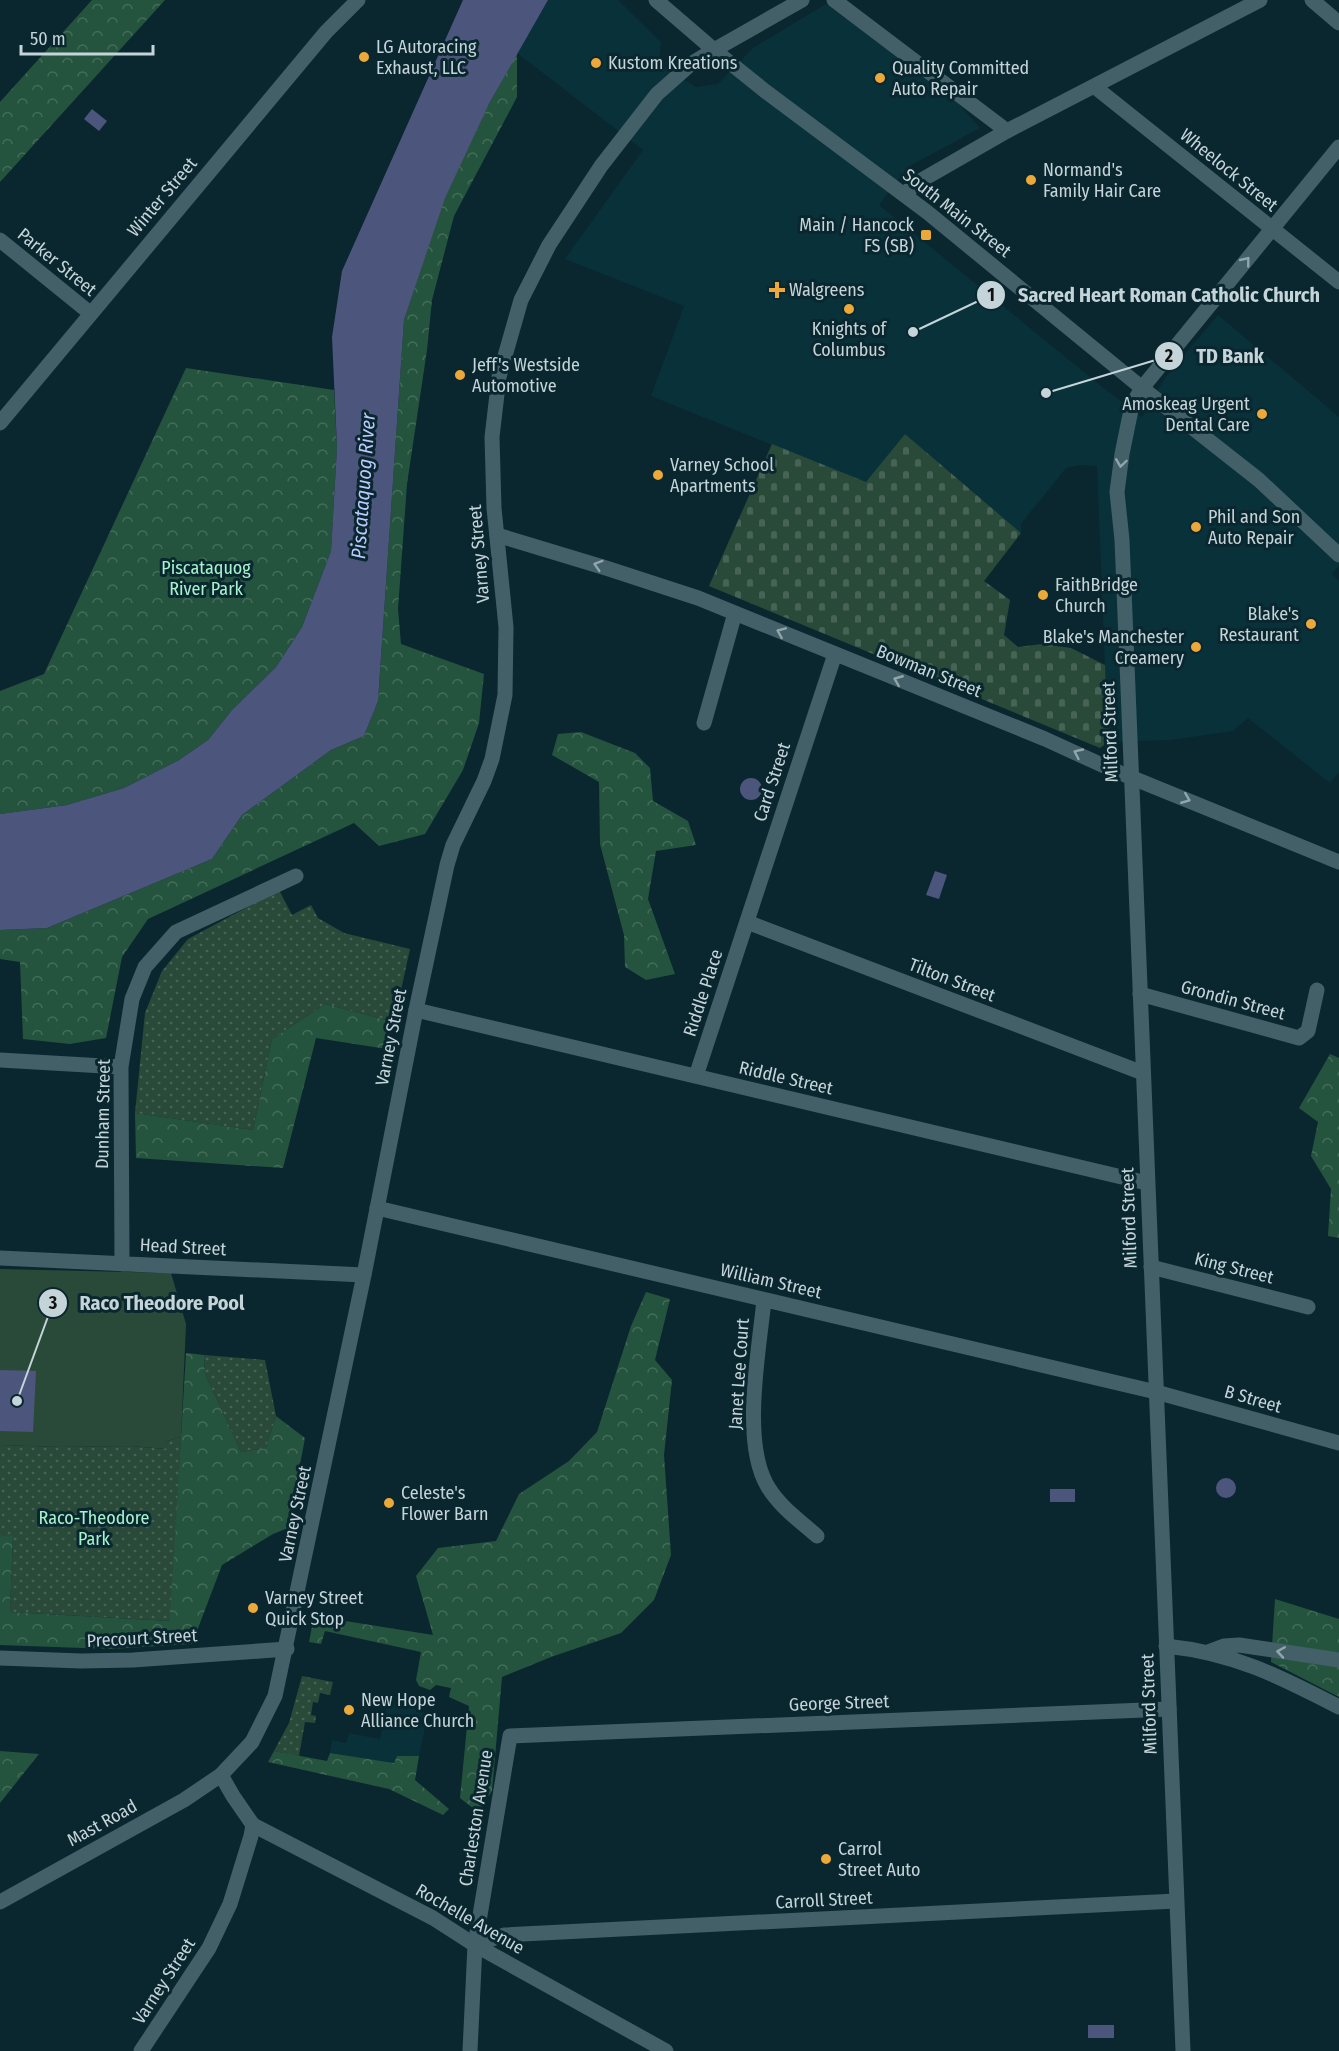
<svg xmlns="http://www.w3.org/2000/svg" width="1339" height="2051" viewBox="0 0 1339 2051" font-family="'Fira Sans Condensed',sans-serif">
  <defs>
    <pattern id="green-dots" width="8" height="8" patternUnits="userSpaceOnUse" patternTransform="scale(1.5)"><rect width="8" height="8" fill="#294a39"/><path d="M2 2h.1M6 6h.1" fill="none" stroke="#476355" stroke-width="1.8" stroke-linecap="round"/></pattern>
    <pattern id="forest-crowns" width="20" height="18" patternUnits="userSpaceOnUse" patternTransform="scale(1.5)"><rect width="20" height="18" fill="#25543e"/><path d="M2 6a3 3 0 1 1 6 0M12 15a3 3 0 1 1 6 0" fill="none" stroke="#436c59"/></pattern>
    <pattern id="cemetery-stones" width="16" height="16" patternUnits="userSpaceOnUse" patternTransform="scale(1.5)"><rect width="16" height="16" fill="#294a39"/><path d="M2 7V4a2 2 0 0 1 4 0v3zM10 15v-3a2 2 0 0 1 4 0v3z" fill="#476355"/></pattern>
  </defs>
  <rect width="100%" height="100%" fill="#0a272f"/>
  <path fill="#08313a" d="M548,0H618L661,42L659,63L696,87L718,84L753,48L826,4L955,100L980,128L908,167L879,205L1101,386L1142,417L1165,378L1218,315L1339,417V566L1332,574L1339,581V772L1330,783L1248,718L1233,731L1170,740L1108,742L1097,466L1079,465L1066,468L1021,524V533L905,434L866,483L651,396L684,306L565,259L643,150L517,53Z
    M388,1699L412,1704L422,1710L427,1718L419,1756H397L395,1763L330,1753L332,1740L346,1743L349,1733L380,1739Z"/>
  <path fill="url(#green-dots)" d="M279,890L292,915L311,905L318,918L344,933L410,949L394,1022L325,1004L272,1039L253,1130L135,1113L145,1013L162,971L188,939Z
    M204,1355L265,1360L276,1416L266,1448L241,1452L205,1374Z
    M181,1437L171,1621L10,1612L13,1537L0,1535V1445L60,1447L131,1446L164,1449L167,1441Z
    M302,1676L333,1682L330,1695L320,1693L318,1703L313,1702L311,1715L316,1716L315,1723L305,1722L299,1756L274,1751L289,1723Z"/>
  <path fill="url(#forest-crowns)" d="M92,0H165L0,182V102Z
    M517,53V97L454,216L432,300L427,350L407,484L398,609L401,644L484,674L479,723L463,770L425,834L379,846L354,823L148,919L122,957L106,1038L70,1044L23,1039L20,962L0,959V930L47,928L212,859L242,815L331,750L364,736L378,701L404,320L444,198L490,102Z
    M186,368L334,390L337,447L331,551L302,627L276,667L232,710L208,740L179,760L124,788L67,805L0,814V691L44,674Z
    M581,732L635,753L650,768L653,801L688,821L696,845L656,851L648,899L675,974L646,980L625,967L624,935L600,844L599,782L552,755L558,734Z
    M325,1004L394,1022L387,1049L316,1038L283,1168L136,1158L135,1113L253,1130L272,1039Z
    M1330,1054L1339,1058V1238L1328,1236L1331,1189L1311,1156L1318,1122L1299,1108Z
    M646,1292L670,1299L655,1360L672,1380L664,1455L671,1555L654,1600L621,1633L551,1657L502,1677L492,1791L478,1812L460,1798L469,1706L449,1697L451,1688L436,1685L430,1690L419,1686L416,1680L421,1652L325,1631L321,1644L309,1642L314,1616L433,1635L416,1576L438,1548L496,1541L519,1494L569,1461L597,1432L631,1326Z
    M186,1353L204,1355L205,1374L241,1452L266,1448L276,1416L305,1438L288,1528L273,1534L222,1565L192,1644L110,1649L0,1645V1535L13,1536L10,1612L170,1621Z
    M1275,1599L1339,1619V1697L1271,1662Z
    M0,1751L39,1754L0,1803Z
    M274,1751L327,1761L330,1753L394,1763L397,1756H419L415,1780L449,1809L443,1815L389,1789L268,1762Z"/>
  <path fill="url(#cemetery-stones)" d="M905,434L1021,533L984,581L1010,600L1004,635L1018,647L1042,644L1071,648L1105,665L1108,742L1100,748L709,586L772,444L866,482Z"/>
  <path fill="#294a39" d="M0,1269L171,1273L186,1324L181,1437L167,1441L165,1449L131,1446L60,1447L0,1445Z"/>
  <path fill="#4c557c" d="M463,0H548L490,102L445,198L404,320L378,701L364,736L331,750L242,815L212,859L47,928L0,930V814L67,805L124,788L179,760L208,740L232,710L276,667L302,627L331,551L337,447L332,337L342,271Z
    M92,109L107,121L99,131L84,119Z
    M740 789a11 11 0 1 1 22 0a11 11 0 1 1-22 0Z
    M935,871L947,875L939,899L926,895Z
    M0,1370L36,1371L33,1432L0,1431Z
    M1216 1488a10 10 0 1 1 20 0a10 10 0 1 1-20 0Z
    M1050,1489H1075V1502H1050Z
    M1088,2025H1114V2038H1088Z"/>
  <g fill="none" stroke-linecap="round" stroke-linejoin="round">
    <path stroke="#436068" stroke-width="15" d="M834,0L1007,131
      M1312,0L1339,23
      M714,50L802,0
      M1095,87L1339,282
      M0,240L90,313
      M1142,388L1339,147
      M0,423L326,32L358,0
      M497,535L606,568L698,598L1045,739L1113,770L1339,862
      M704,723L735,613
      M747,922L1143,1073
      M1140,994L1299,1038L1308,1031L1317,990
      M416,1010L1147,1183
      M0,1060L121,1067
      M696,1076L835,654
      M377,1208L1156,1392L1339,1443
      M0,1258L364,1275
      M122,1264L121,1067L132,999L145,967L176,932L296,876
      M1151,1267L1308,1307
      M764,1300C759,1351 741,1443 768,1487C780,1507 800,1521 817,1536
      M1166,1646C1234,1653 1279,1676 1339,1707
      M1208,1652L1224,1646L1239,1645L1339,1660
      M0,1658L81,1661L133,1660L287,1649
      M475,1945L504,1935L1176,1901
      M141,2051L209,1948L230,1904L251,1836L253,1825L233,1796L221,1775
      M470,2051L475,1945L510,1736L1169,1709"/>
    <path stroke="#436068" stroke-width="15" d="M1142,388L1132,405L1122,454L1117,492L1122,540L1183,2051
      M253,1825L433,1918L475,1945L666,2051"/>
    <path stroke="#436068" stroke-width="15" d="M656,0L714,50L765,91L927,212L1142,388L1259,480L1339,555
      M904,194L920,181L1007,131L1260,0
      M0,1902L184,1800L221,1775L252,1742L275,1696L364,1275L416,1010L447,865L453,845L484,781L492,759L505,695L506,627L494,508L492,437L499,377L521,300L549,245L601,166L657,94L691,64L714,50"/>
  </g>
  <defs><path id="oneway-chevron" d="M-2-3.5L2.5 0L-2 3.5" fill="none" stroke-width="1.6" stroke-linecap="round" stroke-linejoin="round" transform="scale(1.5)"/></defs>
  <g stroke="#91a6ac">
    <use href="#oneway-chevron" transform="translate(1246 261) rotate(-51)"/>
    <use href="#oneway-chevron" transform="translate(1121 463) rotate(98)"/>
    <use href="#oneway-chevron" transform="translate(598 565) rotate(-163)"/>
    <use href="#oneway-chevron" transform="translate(781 632) rotate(-157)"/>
    <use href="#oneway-chevron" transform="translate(898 680) rotate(-158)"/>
    <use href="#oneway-chevron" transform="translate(1078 753) rotate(-155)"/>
    <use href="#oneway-chevron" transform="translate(1186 799) rotate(22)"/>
    <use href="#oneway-chevron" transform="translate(1281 1652) rotate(-171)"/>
  </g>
  <g fill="#eca93a" stroke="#0a272f" stroke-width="2">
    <circle cx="364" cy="57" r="6"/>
    <circle cx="596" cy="63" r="6"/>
    <circle cx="880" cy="78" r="6"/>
    <circle cx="1031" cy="180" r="6"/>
    <rect x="920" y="229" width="12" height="12" rx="3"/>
    <path d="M774 281h6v6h6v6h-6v6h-6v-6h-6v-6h6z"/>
    <circle cx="849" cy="309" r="6"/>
    <circle cx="460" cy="375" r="6"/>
    <circle cx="1262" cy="414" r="6"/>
    <circle cx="658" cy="475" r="6"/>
    <circle cx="1196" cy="527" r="6"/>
    <circle cx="1043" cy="595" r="6"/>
    <circle cx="1311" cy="624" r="6"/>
    <circle cx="1196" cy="647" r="6"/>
    <circle cx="389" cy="1503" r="6"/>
    <circle cx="253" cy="1608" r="6"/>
    <circle cx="349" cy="1710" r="6"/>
    <circle cx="826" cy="1859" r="6"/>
  </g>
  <g text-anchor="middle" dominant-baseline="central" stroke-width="6" stroke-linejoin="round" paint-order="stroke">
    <g font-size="18" fill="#c5d4d9" stroke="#0a272f" text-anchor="start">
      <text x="376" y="47">LG Autoracing<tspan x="376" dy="21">Exhaust, LLC</tspan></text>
      <text x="608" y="63">Kustom Kreations</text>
      <text x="892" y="68">Quality Committed<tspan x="892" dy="21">Auto Repair</tspan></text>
      <text x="1043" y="170">Normand's<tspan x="1043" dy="21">Family Hair Care</tspan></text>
      <text x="914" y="225" text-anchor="end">Main / Hancock<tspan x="914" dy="21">FS (SB)</tspan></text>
      <text x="789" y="290">Walgreens</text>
      <text x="849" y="329" text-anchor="middle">Knights of<tspan x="849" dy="21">Columbus</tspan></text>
      <text x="472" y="365">Jeff's Westside<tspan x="472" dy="21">Automotive</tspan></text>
      <text x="1250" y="404" text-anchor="end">Amoskeag Urgent<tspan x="1250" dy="21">Dental Care</tspan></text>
      <text x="670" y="465">Varney School<tspan x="670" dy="21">Apartments</tspan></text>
      <text x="1208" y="517">Phil and Son<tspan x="1208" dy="21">Auto Repair</tspan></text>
      <text x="1055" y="585">FaithBridge<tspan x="1055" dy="21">Church</tspan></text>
      <text x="1299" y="614" text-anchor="end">Blake's<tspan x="1299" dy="21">Restaurant</tspan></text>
      <text x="1184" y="637" text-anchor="end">Blake's Manchester<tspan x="1184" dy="21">Creamery</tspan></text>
      <text x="401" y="1493">Celeste's<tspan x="401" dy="21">Flower Barn</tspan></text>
      <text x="265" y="1598">Varney Street<tspan x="265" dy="21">Quick Stop</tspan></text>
      <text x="361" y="1700">New Hope<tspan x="361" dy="21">Alliance Church</tspan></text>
      <text x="838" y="1849">Carrol<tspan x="838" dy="21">Street Auto</tspan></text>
    </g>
    <g font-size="18" fill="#c5d4d9" stroke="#0a272f">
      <text transform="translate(1229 170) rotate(39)">Wheelock Street</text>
      <text transform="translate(162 197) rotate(-50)">Winter Street</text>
      <text transform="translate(957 213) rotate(38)">South Main Street</text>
      <text transform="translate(57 262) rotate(39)">Parker Street</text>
      <text transform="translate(479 554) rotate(-95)">Varney Street</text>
      <text transform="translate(929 671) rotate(22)">Bowman Street</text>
      <text transform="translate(1110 732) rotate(-92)">Milford Street</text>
      <text transform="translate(772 782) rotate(-72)">Card Street</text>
      <text transform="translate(952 980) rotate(21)">Tilton Street</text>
      <text transform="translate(703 993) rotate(-72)">Riddle Place</text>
      <text transform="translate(1233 1000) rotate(15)">Grondin Street</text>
      <text transform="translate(391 1037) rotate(-79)">Varney Street</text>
      <text transform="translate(786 1078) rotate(13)">Riddle Street</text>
      <text transform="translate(103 1114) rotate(-89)">Dunham Street</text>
      <text transform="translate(1129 1218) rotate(-92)">Milford Street</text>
      <text transform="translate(183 1247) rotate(3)">Head Street</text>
      <text transform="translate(1234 1268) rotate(14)">King Street</text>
      <text transform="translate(771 1281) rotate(13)">William Street</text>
      <text transform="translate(739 1374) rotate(-86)">Janet Lee Court</text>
      <text transform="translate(1253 1399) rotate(16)">B Street</text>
      <text transform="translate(295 1514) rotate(-78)">Varney Street</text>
      <text transform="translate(142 1638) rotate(-3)">Precourt Street</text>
      <text transform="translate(839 1703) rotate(-2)">George Street</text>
      <text transform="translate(1149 1704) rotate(-92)">Milford Street</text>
      <text transform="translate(476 1818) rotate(-81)">Charleston Avenue</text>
      <text transform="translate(102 1823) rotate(-29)">Mast Road</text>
      <text transform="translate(824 1900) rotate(-3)">Carroll Street</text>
      <text transform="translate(470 1919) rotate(30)">Rochelle Avenue</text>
      <text transform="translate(164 1981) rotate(-57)">Varney Street</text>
    </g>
    <g font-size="18" fill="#a6f4cb" stroke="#0a272f">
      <text x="206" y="568">Piscataquog<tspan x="206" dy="21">River Park</tspan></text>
      <text x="94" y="1518">Raco-Theodore<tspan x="94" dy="21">Park</tspan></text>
    </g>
    <g font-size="20" font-style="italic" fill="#bcc9fe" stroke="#0a272f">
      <text transform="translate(363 486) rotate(-86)">Piscataquog River</text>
    </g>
  </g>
  <path fill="none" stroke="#c5d4d9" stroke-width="2" d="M913 332L991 295M1046 393L1169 356M17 1401L53 1303"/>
  <g fill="#c5d4d9" stroke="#0a272f" stroke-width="2">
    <circle cx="913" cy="332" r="6"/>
    <circle cx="1046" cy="393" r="6"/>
    <circle cx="17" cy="1401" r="6"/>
    <circle cx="991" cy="295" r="15"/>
    <circle cx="1169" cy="356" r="15"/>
    <circle cx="53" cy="1303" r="15"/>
  </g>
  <g font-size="18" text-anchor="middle" font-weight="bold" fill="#111">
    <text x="991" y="301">1</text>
    <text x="1169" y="362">2</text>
    <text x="53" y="1309">3</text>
  </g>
  <g font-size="20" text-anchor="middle" font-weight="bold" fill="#c5d4d9" stroke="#0a272f" stroke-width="6" stroke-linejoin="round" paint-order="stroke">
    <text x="1169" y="302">Sacred Heart Roman Catholic Church</text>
    <text x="1230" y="363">TD Bank</text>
    <text x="162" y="1310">Raco Theodore Pool</text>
  </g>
  <path d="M21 45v9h132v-9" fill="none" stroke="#c5d4d9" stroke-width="3"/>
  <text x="30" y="45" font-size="18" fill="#c5d4d9" stroke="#0a272f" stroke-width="4.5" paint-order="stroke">50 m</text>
</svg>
